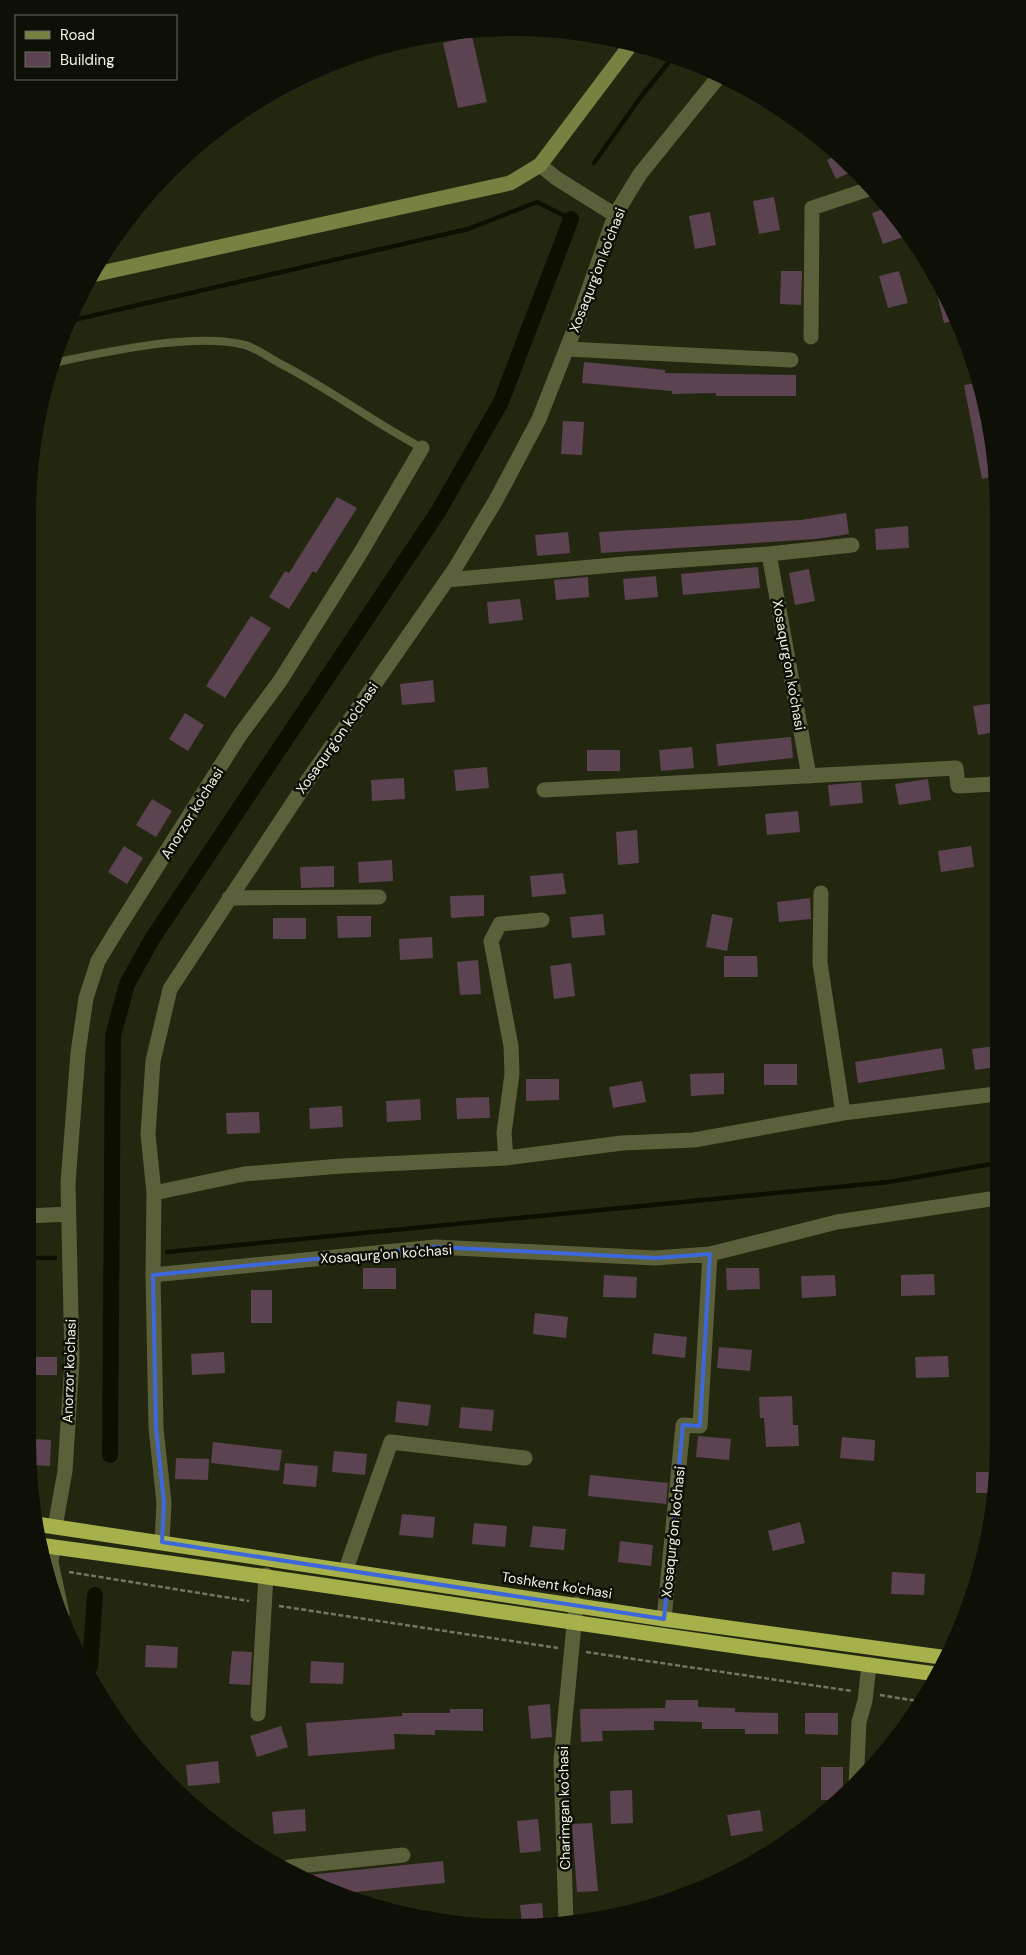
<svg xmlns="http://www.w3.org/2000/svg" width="1026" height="1955" viewBox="0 0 1026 1955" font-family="'DM Sans',sans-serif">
  <rect width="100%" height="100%" fill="#242710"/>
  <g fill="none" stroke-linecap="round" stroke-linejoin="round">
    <path stroke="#0d0f00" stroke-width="4.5" d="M594,163L640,98L673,57
      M69,321L468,229L537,202L571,219
      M167,1252L889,1182L997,1163
      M28,1258H55"/>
    <path stroke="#0d0f00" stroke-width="16" d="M110,1455L113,1036L127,984L152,939L438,512L501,402L571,219
      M90,1666L95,1595"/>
  </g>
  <path fill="#5b4351" d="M472,36L487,102L458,108L443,43Z
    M839,154L853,171L836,179L827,160Z
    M774,197L780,230L759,234L753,201Z
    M886,208L897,221L903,237L883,244L872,213Z
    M710,212L716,245L695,249L689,216Z
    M781,271H802L801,305L780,304Z
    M899,271L908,303L888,308L879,276Z
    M939,284L946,298L958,320L944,323L935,286Z
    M584,362L665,370V373L796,375V396H716V393L672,394V391L582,383Z
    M976,383L994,449V476L982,479L964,385Z
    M563,421L584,422L582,455L561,454Z
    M337,497L357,508L316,573L313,571L289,609L269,597L285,571L289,573Z
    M846,513L849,534L816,539L601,553L599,532L801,520Z
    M908,526L909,548L876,550L875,529Z
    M568,532L570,553L537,556L535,535Z
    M758,567L760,588L683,595L681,574Z
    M809,569L815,601L795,605L789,573Z
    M656,576L658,597L625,600L623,579Z
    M588,577L589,597L556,600L554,580Z
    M520,599L523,620L489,624L487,602Z
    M251,616L271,628L225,698L206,686Z
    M433,680L435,702L402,705L400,684Z
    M995,703V732L978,735L973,706Z
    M185,713L204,725L188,751L169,739Z
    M791,737L793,758L718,766L716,744Z
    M692,747L694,768L661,771L659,750Z
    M587,750H620V771H587Z
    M487,767L489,788L456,791L454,770Z
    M404,778L405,799L372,801L371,780Z
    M928,779L931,800L899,805L895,784Z
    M861,782L863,803L830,806L828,785Z
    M152,799L172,811L156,837L136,825Z
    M798,811L800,832L767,835L765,814Z
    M637,830L639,863L618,865L616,832Z
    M124,846L143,858L127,884L108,872Z
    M971,846L974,867L941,872L938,851Z
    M392,860L393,881L359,883L358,862Z
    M334,866V887L301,888L300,867Z
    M563,873L566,894L532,897L530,876Z
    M484,895V916L451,918L450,896Z
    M810,898L811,919L779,922L777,902Z
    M603,914L605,935L572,938L570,917Z
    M712,914L733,918L727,951L706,947Z
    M337,916H371V937L338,938Z
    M273,918H306V939H273Z
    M432,937L433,958L400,960L399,939Z
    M724,956H757L758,977H724Z
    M478,960L481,994L460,995L457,962Z
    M571,963L575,996L554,999L550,966Z
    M996,1046V1067L975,1070L972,1049Z
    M942,1048L945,1069L858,1083L855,1062Z
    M764,1064H797V1085H764Z
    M724,1073V1094L691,1096L690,1074Z
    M526,1079H559V1100L526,1101Z
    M642,1081L646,1102L613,1108L609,1087Z
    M489,1097L490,1118L457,1119L456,1098Z
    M420,1099L421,1120L387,1122L386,1101Z
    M342,1106L343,1127L310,1129L309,1108Z
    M259,1112L260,1133L227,1134L226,1113Z
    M363,1268H396V1289H363Z
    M726,1268H759L760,1289L727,1290Z
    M934,1274L935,1295L901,1296V1275Z
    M604,1275L637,1277L636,1298L603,1297Z
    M835,1275L836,1296L802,1298L801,1276Z
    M251,1290H272V1323H251Z
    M535,1313L568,1317L566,1338L533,1334Z
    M654,1333L687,1337L685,1358L652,1354Z
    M719,1347L752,1350L750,1371L717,1368Z
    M224,1352L225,1373L192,1375L191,1354Z
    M948,1356L949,1377L916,1378L915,1357Z
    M31,1357H57V1375H31Z
    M792,1396L793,1425H798L799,1446L766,1447L764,1418H760L759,1397Z
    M397,1401L431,1405L428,1426L395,1422Z
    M461,1407L494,1410L492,1431L459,1428Z
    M698,1436L731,1439L729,1460L696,1457Z
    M842,1437L875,1440L874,1461L840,1458Z
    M33,1439L51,1440L50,1466L32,1465Z
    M213,1442L282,1450L279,1471L211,1463Z
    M334,1451L367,1454L365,1475L332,1472Z
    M176,1458L209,1459L208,1480L175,1479Z
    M285,1463L318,1466L316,1487L283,1484Z
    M976,1472H997L994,1493H976Z
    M590,1475L668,1483L666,1504L588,1496Z
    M402,1514L435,1517L433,1538L399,1535Z
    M800,1522L805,1543L773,1551L768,1531Z
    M474,1523L507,1526L505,1547L472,1544Z
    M533,1526L566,1529L564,1550L530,1547Z
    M620,1541L653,1545L651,1566L618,1562Z
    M892,1572L925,1574L924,1595L891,1594Z
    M146,1645L178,1647L177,1668L145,1667Z
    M232,1651L252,1652L250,1685L229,1684Z
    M311,1661L344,1663L343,1684L310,1683Z
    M666,1700H698V1707L735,1708V1712L778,1713V1734H745V1729H702V1722L654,1721V1730L602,1731L603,1741L581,1742L580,1709L665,1708Z
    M550,1704L552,1737L531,1739L528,1706Z
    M450,1709H483V1731L435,1730V1735L394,1734L395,1749L308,1756L306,1723L402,1716V1713H450Z
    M805,1713H838V1735L805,1734Z
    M281,1726L288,1747L257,1757L250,1736Z
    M218,1761L220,1783L188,1786L186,1765Z
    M821,1767H843V1796L838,1800H821Z
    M632,1790L633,1823L611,1824L610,1791Z
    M305,1809L306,1831L274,1834L272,1812Z
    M760,1810L763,1831L731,1836L727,1815Z
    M538,1819L541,1851L520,1853L517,1821Z
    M592,1823L598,1891L577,1892L572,1824Z
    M443,1861L445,1883L412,1886L347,1893L308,1875Z
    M542,1903L544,1926L522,1924L520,1905Z"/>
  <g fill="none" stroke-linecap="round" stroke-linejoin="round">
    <path stroke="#747663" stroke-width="2.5" stroke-dasharray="5 2.5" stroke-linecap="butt" d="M69,1572L249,1601
      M279,1606L558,1648
      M586,1652L852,1691
      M880,1695L917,1701"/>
    <path stroke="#5b603a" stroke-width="8" d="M53,363C105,352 194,332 245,345C256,348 268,357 279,363C328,388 373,422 422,448"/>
    <path stroke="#5b603a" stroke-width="15" d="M540,165L556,178L615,215
      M811,337L812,208L869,189
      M567,349L791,360
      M447,580L625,564L769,554
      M809,776L769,554L852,545
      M544,790L956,768L958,786L995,784
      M821,893L820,963L843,1113
      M229,898L379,897
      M506,1158L504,1133L512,1074L511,1046L491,941L500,924L542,920
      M154,1193L244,1174L341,1166L506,1158L622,1143L694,1140L843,1113L996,1094
      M28,1216L68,1214
      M153,1275L436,1247L655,1258L710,1254L837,1222L997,1198
      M55,1527L65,1471L72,1361L68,1183L78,1053L86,998L98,961L115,933L240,735L280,681L361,552L422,448
      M162,1542L164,1503L156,1428L153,1275L154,1193L148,1134L153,1061L170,989L308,780L454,570L496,500L539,419L578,320L615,215L640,174L720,75
      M53,1547L51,1562L62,1614
      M346,1569L391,1442L525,1458
      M664,1619L683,1425L700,1426L710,1254
      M258,1714L266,1575
      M856,1785L859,1722L865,1701L869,1665
      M289,1867L403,1855
      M566,1922L561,1761L576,1604"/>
    <path stroke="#798142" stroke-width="15" d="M92,275L510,183L540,165L632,43"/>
    <path stroke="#a6b14b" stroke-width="15" d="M36,1524L664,1619L948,1658
      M39,1545C338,1585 636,1634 936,1674"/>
  </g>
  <path fill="none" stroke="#3d67da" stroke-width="4" stroke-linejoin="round" d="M436,1247L655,1258L710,1254L700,1426L683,1425L664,1619L162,1542L164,1503L156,1428L153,1275Z"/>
  <g text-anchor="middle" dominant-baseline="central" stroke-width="5" stroke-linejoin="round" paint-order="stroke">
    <g font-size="14" fill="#f1f3e5" stroke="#0e0f06">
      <text transform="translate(597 270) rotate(-69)">Xosaqurg'on ko'chasi</text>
      <text transform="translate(789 665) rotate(80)">Xosaqurg'on ko'chasi</text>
      <text transform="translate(337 738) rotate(-55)">Xosaqurg'on ko'chasi</text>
      <text transform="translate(192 813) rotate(-58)">Anorzor ko'chasi</text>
      <text transform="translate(386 1254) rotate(-4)">Xosaqurg'on ko'chasi</text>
      <text transform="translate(69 1371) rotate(-88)">Anorzor ko'chasi</text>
      <text transform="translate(673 1532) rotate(-84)">Xosaqurg'on ko'chasi</text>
      <text transform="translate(557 1585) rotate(9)">Toshkent ko'chasi</text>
      <text transform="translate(564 1808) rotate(-91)">Charimgan ko'chasi</text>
    </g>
  </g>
  <path d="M0 0H1026V1955H0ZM513 36H513A477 477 0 0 1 990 513V1442A477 477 0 0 1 513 1919H513A477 477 0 0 1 36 1442V513A477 477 0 0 1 513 36Z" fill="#0e0f06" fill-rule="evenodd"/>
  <rect x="15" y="15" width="162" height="65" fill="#0e0f06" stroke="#696a5f"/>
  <rect x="25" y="31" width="25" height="8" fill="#798142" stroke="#696a5f"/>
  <text x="60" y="40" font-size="15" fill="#f1f3e5">Road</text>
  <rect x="25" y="52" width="25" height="15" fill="#5b4351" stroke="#696a5f"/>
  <text x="60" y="65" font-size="15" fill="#f1f3e5">Building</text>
</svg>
